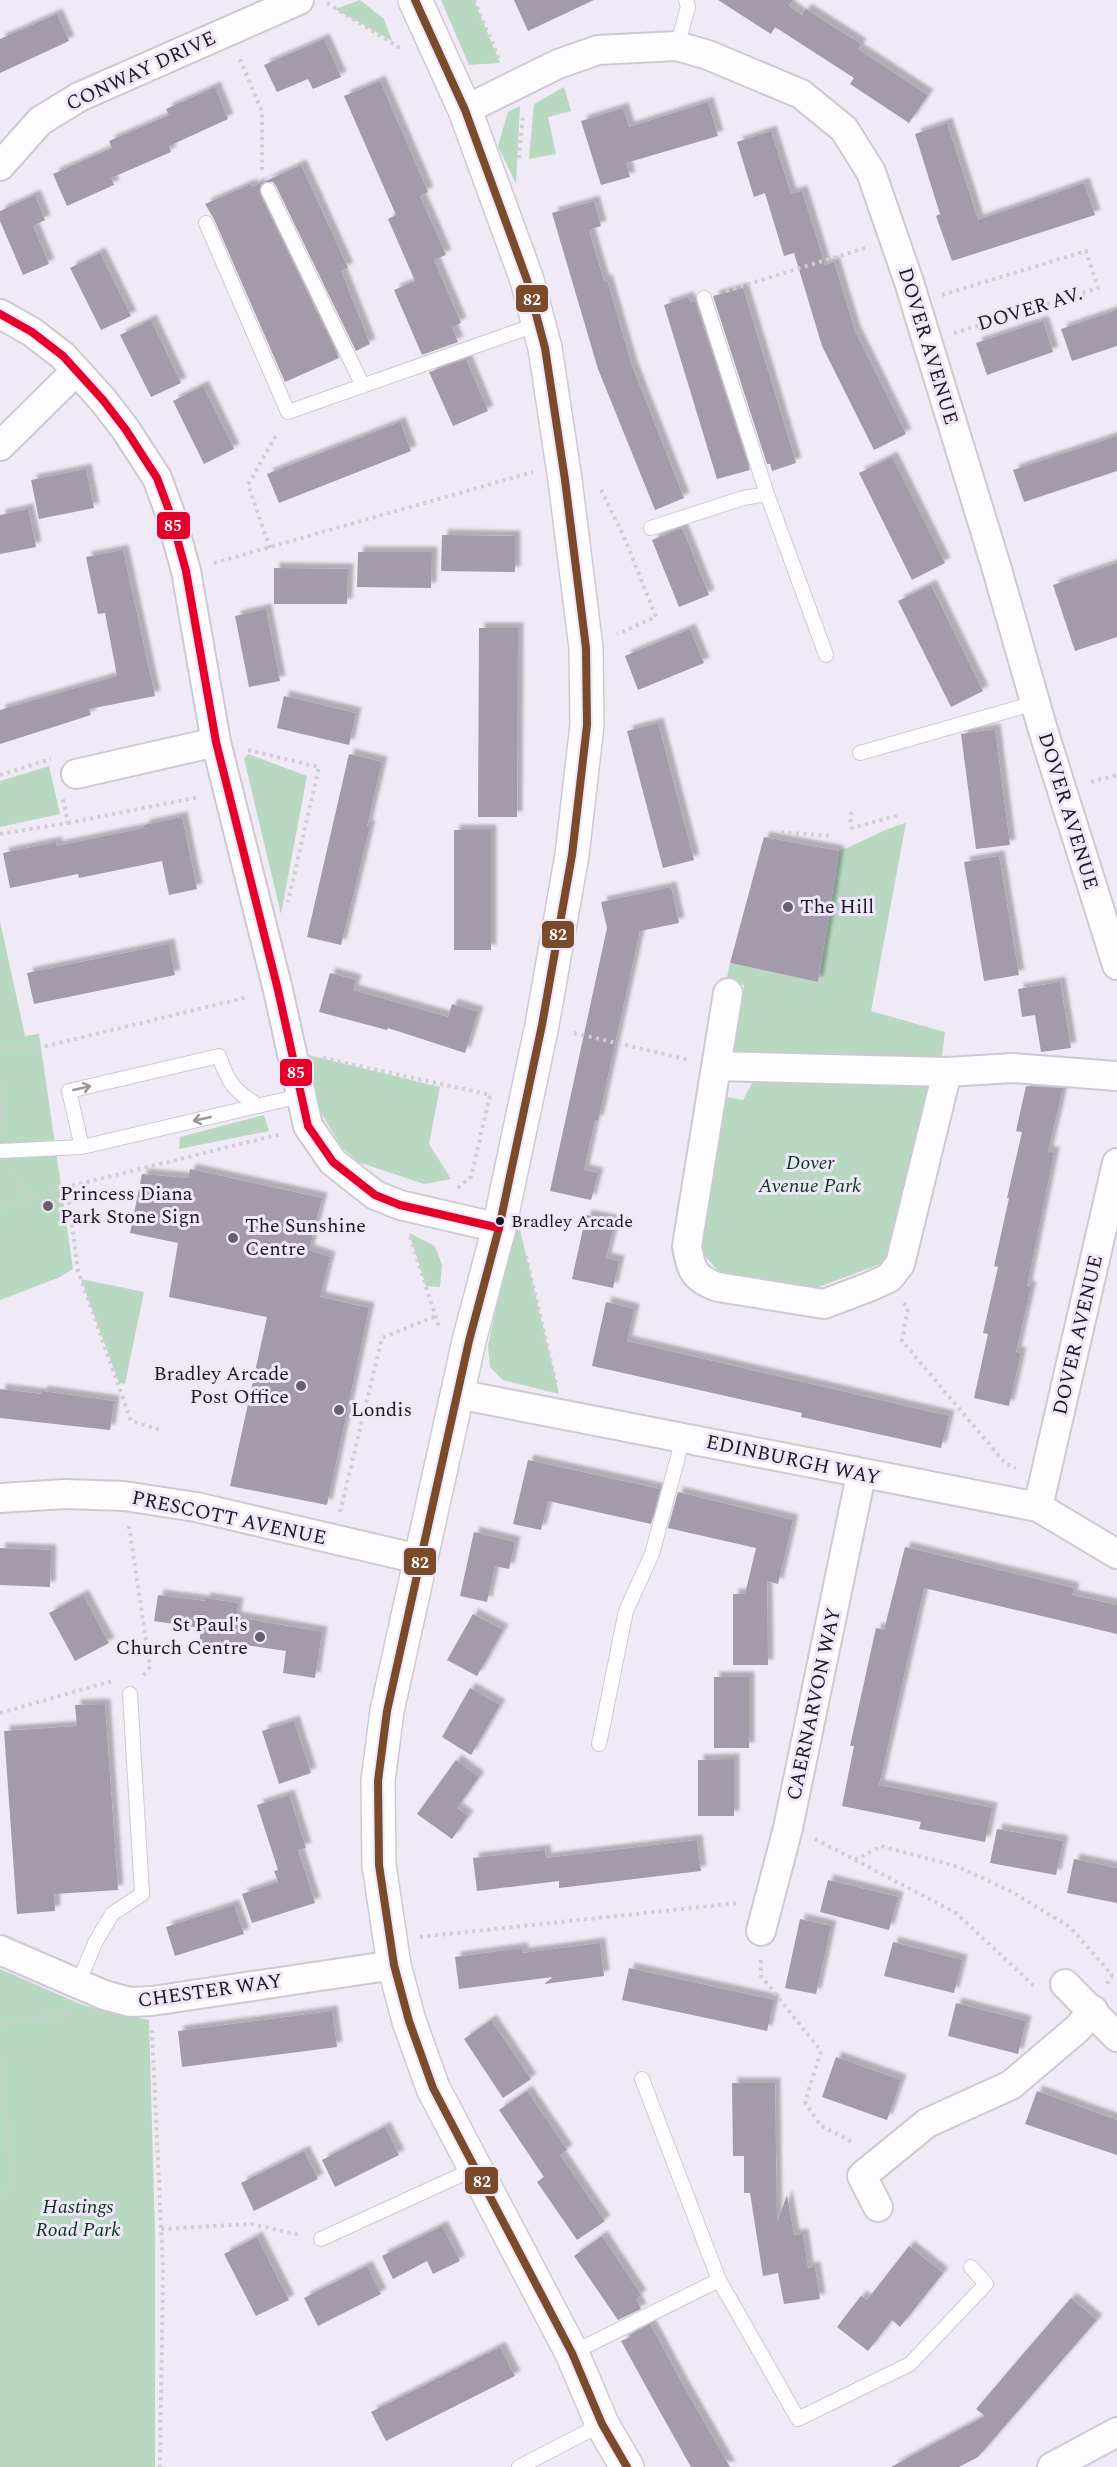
<svg xmlns="http://www.w3.org/2000/svg" width="1117" height="2467" viewBox="0 0 1117 2467" font-family="Spectral,serif">
  <defs>
    <filter id="shadow"><feDropShadow dx="5.5" dy="-5.5" stdDeviation="1.5" flood-color="#0004"/></filter>
  </defs>
  <rect width="100%" height="100%" fill="#f0eaf6"/>
  <path fill="#b8d8c1" d="M360,0L384,19L392,41L335,9Z
    M441,0H474L500,63L469,65Z
    M564,87L571,111L548,117L556,154L529,159L534,104Z
    M520,106L516,184L498,146L508,112Z
    M248,754L307,776L281,914L244,759Z
    M49,766L60,814L0,827V781Z
    M906,823L871,1011L945,1032L941,1064L733,1051L744,985L726,982L730,963L818,982L839,851C863,842 883,829 906,823Z
    M0,921L25,1036L39,1034L73,1269L58,1278L0,1300Z
    M304,1054L440,1087L429,1144L451,1179L424,1184L358,1162L342,1147L321,1113L309,1083Z
    M757,1074L935,1080L893,1251L883,1263L808,1291L720,1273L699,1249L723,1096L743,1100Z
    M264,1115L269,1131L179,1149L180,1137Z
    M516,1213L559,1394L503,1380L490,1367L488,1346Z
    M409,1233L435,1246L442,1265L440,1287L426,1286Z
    M81,1279L144,1292L125,1384L119,1383Z
    M0,1969L85,2006L149,2020L155,2231V2467H0Z"/>
  <path fill="#a39aac" filter="url(#shadow)" d="M514,0H594L528,31Z
    M718,0H793L789,6L802,15L806,9L861,44L858,49L928,95L909,123L850,84L854,78L775,27L771,34Z
    M57,14L69,41L0,73V39Z
    M324,39L341,77L313,89L308,79L277,92L264,65Z
    M380,81L428,192L420,196L446,255L434,260L461,323L452,327L458,342L422,355L394,290L415,281L388,219L396,215L344,96Z
    M215,87L228,119L169,146L171,152L111,178L114,185L67,206L53,174L112,148L109,141L169,115L166,109Z
    M708,102L718,136L626,163L630,177L601,185L581,121L623,108L629,127Z
    M947,123L978,220L1084,183L1095,215L952,261L936,216L940,214L915,134Z
    M771,131L791,194L802,191L825,265L834,262L855,331L906,434L874,450L822,346L794,253L784,256L765,193L754,197L737,142Z
    M301,165L348,268L341,271L370,344L356,351L276,186L273,182H265L260,185V194L339,358L285,382L214,219L205,204L251,184L252,187Z
    M35,195L45,220L33,226L49,264L23,275L0,221V211Z
    M594,201L601,226L589,230L604,281L607,280L632,366L684,498L655,510L598,369L552,213Z
    M100,253L131,316L101,330L70,268Z
    M743,288L796,463L772,471L770,464H767L713,296Z
    M688,297L690,302L695,301L750,470L717,479L664,305Z
    M1117,310V346L1072,361L1061,329Z
    M151,320L181,383L151,397L120,335Z
    M1043,321L1053,352L987,375L976,343Z
    M466,359L488,411L453,426L429,372Z
    M203,386L234,449L204,464L173,401Z
    M400,422L411,451L279,503L267,474Z
    M1117,436V471L1024,502L1013,470Z
    M892,457L945,563L912,580L859,473Z
    M86,469L94,508L39,519L31,480Z
    M28,509L36,547L0,554V515Z
    M682,528L709,595L679,607L652,540Z
    M442,535L515,536V572L441,571Z
    M123,550L155,696L89,709L91,715L0,744V710L117,676L105,613L98,614L86,557Z
    M358,552H432L431,588L357,587Z
    M1117,563V637L1075,651L1053,585Z
    M274,568L348,569L347,604H274Z
    M931,585L983,691L951,707L898,601Z
    M266,609L280,681L249,687L235,616Z
    M479,628H518L517,817H478Z
    M690,629L704,663L638,690L625,656Z
    M284,696L356,713L349,745L277,728Z
    M658,723L694,860L663,868L627,731Z
    M995,729L1010,845L976,849L961,734Z
    M349,754L382,762L367,826H370L341,945L307,937Z
    M182,817L197,889L169,895L162,861L79,878L78,874L10,888L3,853L56,842L57,846L144,828V825Z
    M454,830H491V950H454Z
    M764,837L839,851L818,982L730,963Z
    M999,856L1019,975L984,981L964,862Z
    M671,887L679,923L640,931L598,1121L595,1120L584,1170L598,1173L591,1200L550,1191L607,928L601,902Z
    M169,944L175,975L34,1004L27,973Z
    M330,973L356,980L353,990L448,1017L452,1004L478,1012L465,1053L388,1028L387,1030L319,1012Z
    M1060,982L1071,1048L1041,1052L1035,1015L1022,1017L1018,989Z
    M1026,1086L1063,1088L1048,1151L1054,1153L1027,1286L1031,1287L1016,1352L1021,1353L1009,1406L974,1398L988,1334L983,1333L998,1267L994,1266L1009,1198H1007L1022,1132L1016,1131Z
    M190,1169L322,1198L309,1250L330,1257L320,1297L369,1308L327,1505L230,1486L267,1317L169,1297L178,1243L130,1233L142,1174L188,1178Z
    M586,1215L615,1221L606,1258L619,1261L613,1288L572,1279Z
    M606,1302L634,1309L627,1341L949,1416L941,1448L801,1417L802,1413L592,1366Z
    M0,1389L42,1394V1391L114,1401L110,1430L0,1418Z
    M528,1460L660,1489L651,1524L548,1501L541,1530L513,1524Z
    M678,1492L793,1520L778,1584L767,1581L768,1665H733V1594H745L756,1548L668,1528Z
    M474,1532L515,1542L509,1569L495,1566L487,1602L460,1596Z
    M905,1547L1074,1588L1072,1595L1117,1605V1634L924,1588L879,1785L992,1808L985,1842L919,1829L921,1822L842,1806L854,1746H850L876,1628L884,1630Z
    M0,1548L51,1550L50,1587L0,1585Z
    M83,1595L109,1643L75,1661L49,1613Z
    M158,1595L205,1601V1598L238,1603L236,1617L322,1632L315,1678L283,1673L286,1651L232,1643L231,1649L199,1645L201,1628L154,1621Z
    M473,1614L503,1630L477,1676L447,1660Z
    M714,1677H749V1748H714Z
    M470,1688L500,1705L471,1755L442,1737Z
    M105,1704L118,1890L54,1894L55,1911L17,1914L4,1731L77,1726L75,1705Z
    M294,1721L311,1773L279,1784L262,1731Z
    M734,1759V1816H698V1760Z
    M456,1760L479,1777L457,1808L468,1816L452,1839L417,1814Z
    M289,1795L306,1848L298,1850L315,1903L252,1923L242,1894L278,1882L274,1871L278,1870L257,1805Z
    M997,1829L1063,1841L1056,1875L990,1863Z
    M697,1840L701,1871L559,1888V1881L477,1891L473,1858L545,1850L546,1858Z
    M1074,1859L1117,1868V1903L1067,1893Z
    M828,1880L898,1897L889,1930L820,1912Z
    M234,1905L244,1934L175,1956L166,1927Z
    M800,1919L831,1926L816,1994L785,1988Z
    M893,1942L962,1960L954,1993L884,1976Z
    M600,1943L604,1976L544,1984L553,1977L459,1989L455,1957L522,1948L523,1953Z
    M629,1968L774,2000L767,2031L622,2000Z
    M956,2003L1026,2021L1018,2054L948,2036Z
    M332,2011L337,2047L182,2067L178,2031Z
    M491,2020L531,2079L503,2098L464,2039Z
    M836,2057L901,2080L887,2120L822,2097Z
    M732,2083H775L777,2222L787,2195L794,2235L803,2234L808,2268L815,2267L820,2299L784,2304L778,2273L763,2276L750,2193H744V2156H733Z
    M527,2091L567,2150L560,2155L605,2221L577,2240L537,2182L544,2177L499,2110Z
    M1037,2091L1117,2120V2155L1025,2124Z
    M385,2127L399,2155L335,2187L322,2160Z
    M304,2151L318,2179L254,2211L241,2183Z
    M442,2226L460,2261L433,2274L427,2261L393,2279L382,2256Z
    M602,2236L641,2295L636,2299L641,2309L618,2320L574,2256Z
    M257,2237L289,2300L256,2316L224,2254Z
    M909,2246L943,2273L900,2327L892,2320L868,2351L837,2327L861,2296L867,2300Z
    M367,2266L381,2294L318,2326L304,2298Z
    M1071,2298L1097,2320L978,2457L959,2467H891L985,2416L976,2409Z
    M650,2324L684,2387L730,2467H691L660,2412L621,2341L630,2337L629,2335Z
    M500,2347L515,2376L386,2441L371,2412Z"/>
  <g fill="none" stroke-linecap="round" stroke-linejoin="round">
    <defs>
      <path id="service" d="M677,46L688,7L686,0
        M268,190L363,386
        M206,223L288,412L538,324
        M704,298L767,494L826,655
        M651,528L743,498L767,494
        M860,753L1035,703
        M259,1106C233,1090 229,1084 219,1056L69,1091L82,1147L300,1096
        M0,1151L82,1147
        M599,1744L626,1611L652,1554L683,1438
        M78,1984L95,1943L112,1914L142,1894L130,1694
        M642,2079L719,2280
        M321,2239L474,2169
        M572,2353L719,2280L798,2419L910,2364L986,2284L971,2267
        M519,2467L602,2424"/>
      <path id="minor" d="M465,110L558,64L598,50L677,46L708,55L801,94L844,129L871,172L909,282L996,566L1043,730L1117,965
        M0,166L40,121L79,97L299,0
        M0,314L32,332L63,356L103,400L126,430L157,478L170,513L186,571L216,742L278,990L308,1126L333,1162L375,1195L400,1205L499,1228
        M0,446L76,371
        M76,774L216,742
        M728,993L687,1246C691,1270 694,1279 718,1287L824,1304L869,1287L889,1278L900,1264L947,1072
        M716,1066L947,1072L1013,1068L1117,1076
        M457,1394L1038,1507L1117,1554
        M0,1498L65,1494L124,1496L196,1507L419,1559
        M1038,1507L1117,1163
        M761,1931L788,1828L861,1475
        M0,1950L104,1995L130,2002L152,2001L394,1965
        M1065,1984L1117,2037
        M878,2207L862,2176L927,2123L1011,2085L1078,2028L1093,2010
        M1052,2467L1117,2432"/>
      <path id="tertiary" d="M415,0L465,110L527,280L545,348L565,480L586,648L587,725L572,855L542,1025L499,1228L469,1341L387,1711L378,1781L379,1865L394,1965L409,2021L433,2088L572,2353L602,2424L627,2467"/>
    </defs>
    <use href="#service" stroke="#cdc9d2" stroke-width="16"/>
    <use href="#minor" stroke="#cdc9d2" stroke-width="32"/>
    <use href="#tertiary" stroke="#cdc9d2" stroke-width="36"/>
    <path stroke="#cfcdd1" stroke-width="4" stroke-dasharray="3 4.5" stroke-linecap="butt" d="M474,0L500,61
      M327,3L400,48
      M240,59L262,112V170
      M519,158L523,115
      M726,291L868,247
      M942,295L1086,251L1098,288L954,333
      M601,490L625,539L656,617L617,634
      M270,548L248,485L278,432
      M214,563L533,472
      M248,750L319,767L288,902
      M0,775L51,759
      M1091,782L1117,775
      M852,812L850,818L852,828L899,815
      M68,823L199,797
      M781,832L832,836
      M0,834L68,823L63,799
      M574,1033L689,1060
      M0,1048L42,1047L248,997
      M323,1058L491,1095
      M0,1081L3,1129
      M13,1173L19,1178L28,1199
      M67,1187L78,1271L131,1421L161,1430
      M458,1188L471,1177L490,1095
      M0,1207L67,1187L281,1134
      M410,1237L439,1327
      M526,1256L556,1383
      M904,1303L908,1308L902,1341L1006,1464L1016,1468
      M340,1512L382,1338L436,1316
      M129,1526L150,1667L142,1677
      M0,1713L112,1681
      M815,1839L956,1913L1036,1988
      M855,1860L881,1846L959,1867L1012,1892L1070,1927L1112,1975L1107,1984
      M420,1937L738,1903
      M761,1960V1976L821,2051L805,2102L820,2125L854,2143
      M0,2023L70,2014
      M152,2030L163,2269L160,2467
      M0,2062L14,2186L0,2196
      M161,2229L251,2224L300,2235"/>
    <use href="#service" stroke="#fdfcfe" stroke-width="14"/>
    <use href="#minor" stroke="#fdfcfe" stroke-width="28"/>
    <use href="#tertiary" stroke="#fdfcfe" stroke-width="33"/>
    <defs>
      <path id="bus-1" d="M415,0L465,110L527,280L545,348L565,480L586,648L587,725L572,855L542,1025L499,1228L469,1341L387,1711L378,1781L379,1865L394,1965L409,2021L433,2088L572,2353L602,2424L627,2467"/>
      <path id="bus-2" d="M0,314L32,332L63,356L103,400L126,430L157,478L170,513L186,571L216,742L278,990L308,1126L333,1162L375,1195L400,1205L499,1228"/>
    </defs>
    <use href="#bus-1" stroke="#efe6fa" stroke-width="12"/>
    <use href="#bus-2" stroke="#efe6fa" stroke-width="12"/>
    <use href="#bus-1" stroke="#7a4b2a" stroke-width="8"/>
    <use href="#bus-2" stroke="#e4002b" stroke-width="8"/>
  </g>
  <defs><path id="oneway-shaft" d="M-6 0H5M1.5-3L5.5 0L1.5 3" fill="none" stroke-width="1.6" stroke-linecap="round" stroke-linejoin="round" transform="scale(1.5)"/></defs>
  <g stroke="#98969a">
    <use href="#oneway-shaft" transform="translate(82 1088) rotate(-13)"/>
    <use href="#oneway-shaft" transform="translate(202 1119) rotate(167)"/>
  </g>
  <g fill="#66626b" stroke="#efe6fa" stroke-width="2">
    <circle cx="788" cy="907" r="6"/>
    <circle cx="48" cy="1206" r="6"/>
    <circle cx="233" cy="1238" r="6"/>
    <circle cx="301" cy="1386" r="6"/>
    <circle cx="339" cy="1410" r="6"/>
    <circle cx="260" cy="1637" r="6"/>
  </g>
  <circle fill="#1c1920" stroke="#efe6fa" stroke-width="2" cx="500" cy="1221" r="5"/>
  <g text-anchor="middle" dominant-baseline="central" stroke-width="6" stroke-linejoin="round" paint-order="stroke">
    <g font-size="18" fill="#1c1920" stroke="#efe6fa" text-anchor="start">
      <text x="511" y="1221">Bradley Arcade</text>
    </g>
    <g font-size="20" fill="#1c1920" stroke="#efe6fa">
      <text transform="translate(141 71) rotate(-25)">CONWAY DRIVE</text>
      <text transform="translate(1030 309) rotate(-17)">DOVER AV.</text>
      <text transform="translate(928 346) rotate(73)">DOVER AVENUE</text>
      <text transform="translate(1068 811) rotate(73)">DOVER AVENUE</text>
      <text transform="translate(1078 1335) rotate(-77)">DOVER AVENUE</text>
      <text transform="translate(793 1460) rotate(12)">EDINBURGH WAY</text>
      <text transform="translate(229 1518) rotate(12)">PRESCOTT AVENUE</text>
      <text transform="translate(814 1704) rotate(-78)">CAERNARVON WAY</text>
      <text transform="translate(210 1991) rotate(-8)">CHESTER WAY</text>
    </g>
    <g font-size="20" fill="#1c1920" stroke="#efe6fa" text-anchor="start">
      <text x="800" y="907">The Hill</text>
      <text x="60" y="1194">Princess Diana<tspan x="60" dy="23">Park Stone Sign</tspan></text>
      <text x="245" y="1226">The Sunshine<tspan x="245" dy="23">Centre</tspan></text>
      <text x="289" y="1374" text-anchor="end">Bradley Arcade<tspan x="289" dy="23">Post Office</tspan></text>
      <text x="351" y="1410">Londis</text>
      <text x="248" y="1625" text-anchor="end">St Paul's<tspan x="248" dy="23">Church Centre</tspan></text>
    </g>
    <g font-size="20" font-style="italic" fill="#053a17" stroke="#efe6fa">
      <text x="810" y="1163">Dover<tspan x="810" dy="23">Avenue Park</tspan></text>
      <text x="78" y="2207">Hastings<tspan x="78" dy="23">Road Park</tspan></text>
    </g>
  </g>
  <g stroke="#efe6fa" stroke-width="2">
    <rect x="515" y="284" width="34" height="29" rx="6" fill="#7a4b2a"/>
    <rect x="156" y="511" width="35" height="29" rx="6" fill="#e4002b"/>
    <rect x="541" y="920" width="34" height="29" rx="6" fill="#7a4b2a"/>
    <rect x="279" y="1058" width="34" height="29" rx="6" fill="#e4002b"/>
    <rect x="403" y="1547" width="34" height="29" rx="6" fill="#7a4b2a"/>
    <rect x="464" y="2166" width="35" height="29" rx="6" fill="#7a4b2a"/>
  </g>
  <g font-size="16" text-anchor="middle" font-weight="bold" fill="#fff">
    <text x="532" y="305">82</text>
    <text x="173" y="531">85</text>
    <text x="558" y="940">82</text>
    <text x="296" y="1078">85</text>
    <text x="420" y="1568">82</text>
    <text x="482" y="2187">82</text>
  </g>
</svg>
